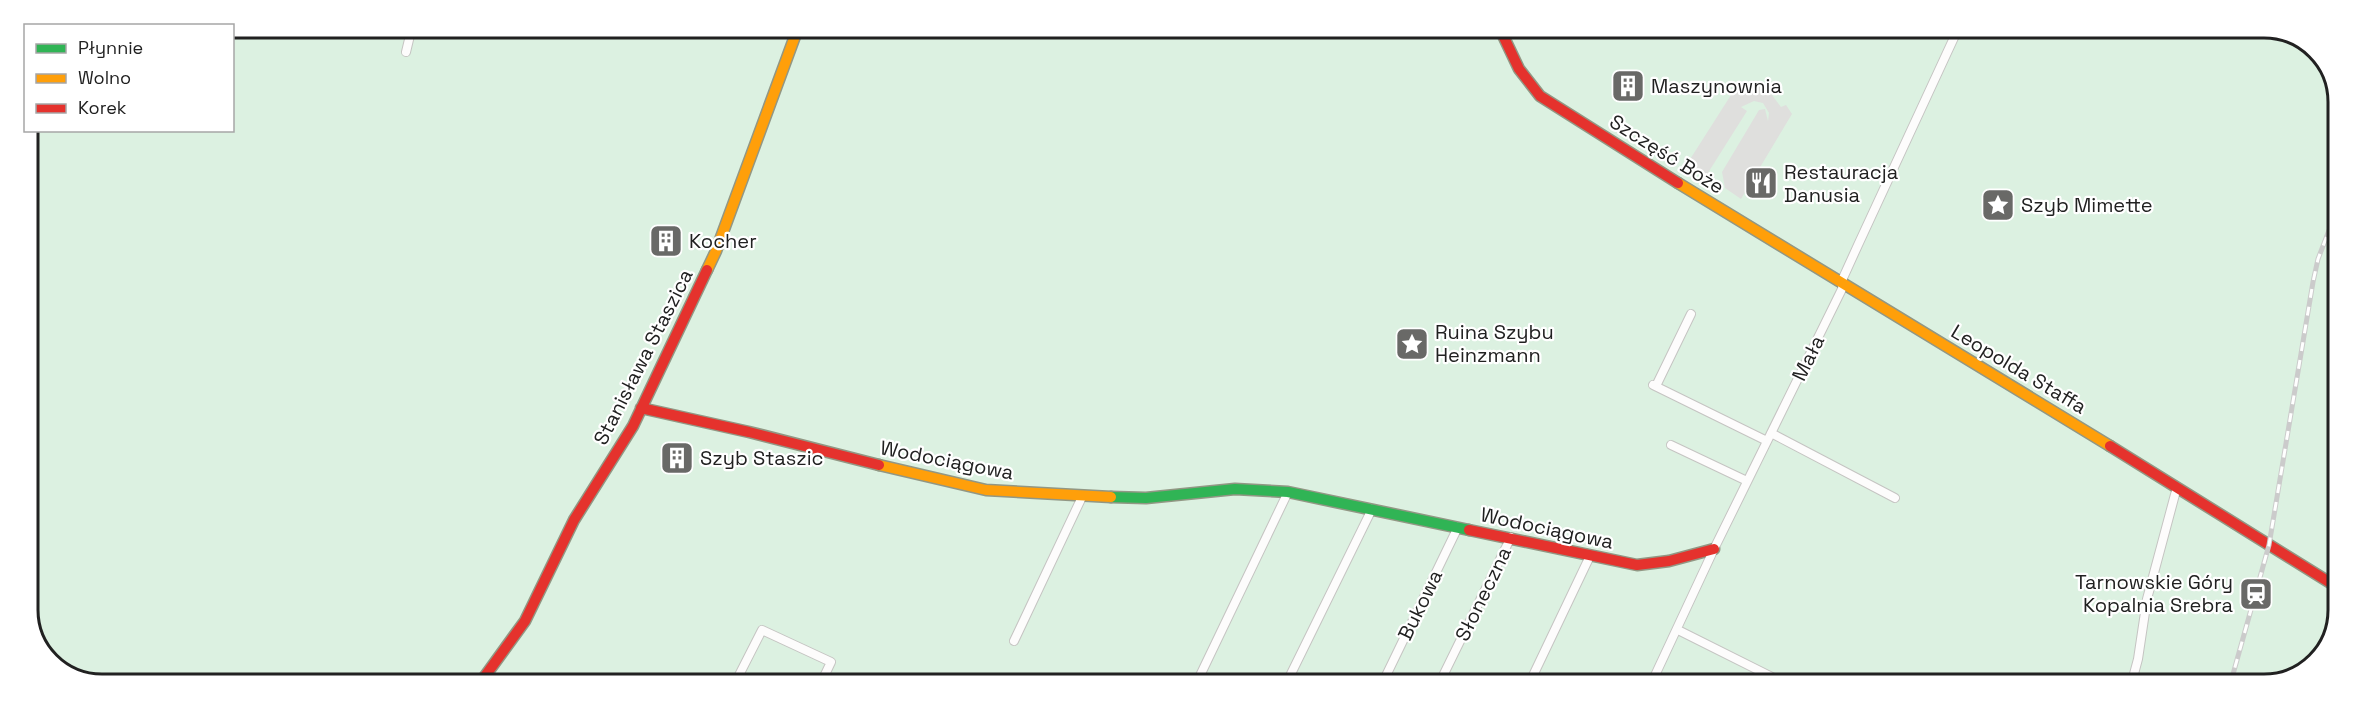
<svg xmlns="http://www.w3.org/2000/svg" width="2366" height="712" viewBox="0 0 2366 712" font-family="'Space Grotesk',sans-serif">
  <rect width="100%" height="100%" fill="#efeeea"/>
  <path fill="#dcf1e1" d="M233,27L2284,30L2323,56L2339,96L2336,630L2310,669L2265,685L82,682L45,659L27,616V131L232,130Z"/>
  <path fill="#dfdfdd" d="M1761,84L1760,90L1772,95L1781,107L1786,105L1792,114L1741,199L1725,188L1722,172L1759,110L1765,109L1768,121L1769,113L1763,103L1754,101L1741,107L1747,111L1706,176L1687,164L1731,95L1744,86Z"/>
  <g fill="none" stroke-linecap="round" stroke-linejoin="round">
    <defs>
      <path id="street" d="M406,52L412,27
        M1653,385L1767,441
        M1656,386L1691,314
        M1771,433L1895,498
        M1671,445L1747,481
        M1678,630L1786,684
        M1014,641L1082,497
        M486,676L496,683
        M735,683L762,630L831,662L821,683
        M1196,684L1288,492
        M1286,684L1372,509
        M1382,684L1458,527
        M1439,684L1511,537
        M1529,684L1590,556
        M1651,684L1714,549L1842,289L1843,278L1858,245L1958,29
        M2131,685L2138,659L2147,599L2177,487"/>
      <path id="fast" d="M1111,497L1146,498L1235,489L1288,492L1469,530"/>
      <path id="slow" d="M1678,183L2110,446
        M707,270L716,251L798,28
        M879,465L986,490L1111,497"/>
      <path id="jam" d="M1500,29L1519,69L1540,96L1678,183
        M641,408L749,432L879,465
        M2110,446L2337,587
        M1469,530L1637,565L1669,561L1714,549
        M480,683L525,621L574,520L633,426L707,270"/>
    </defs>
    <use href="#street" stroke="#c5c4c2" stroke-width="10"/>
    <use href="#fast" stroke="#929784" stroke-width="13"/>
    <use href="#slow" stroke="#929784" stroke-width="13"/>
    <use href="#jam" stroke="#929784" stroke-width="13"/>
    <use href="#street" stroke="#fdfcfc" stroke-width="8"/>
    <use href="#fast" stroke="#30b455" stroke-width="10"/>
    <use href="#slow" stroke="#ff9f0a" stroke-width="10"/>
    <use href="#jam" stroke="#e5322d" stroke-width="10"/>
    <defs>
      <path id="rail" d="M2230,685L2269,545L2313,282L2318,259L2338,207"/>
    </defs>
    <use href="#rail" stroke="#cbcbcb" stroke-width="5"/>
    <use href="#rail" stroke="#fff" stroke-width="3" stroke-dasharray="9" stroke-linecap="butt"/>
  </g>
  <defs>
    <symbol id="building-square" viewBox="-11 -11 22 22"><rect x="-9" y="-9" width="18" height="18" rx="4" fill="#696967" stroke="#fff"/><path d="M-4-6H4V6H1V3H-1V6H-4ZM-2.5-4.3h1.7v1.8h-1.7ZM.8-4.3h1.7v1.8H.8ZM-2.5-1h1.7V.8h-1.7ZM.8-1h1.7V.8H.8Z" fill="#fff"/></symbol>
    <symbol id="restaurant-square" viewBox="-11 -11 22 22"><rect x="-9" y="-9" width="18" height="18" rx="4" fill="#696967" stroke="#fff"/><path d="M-5-6h1v4h1v-4h1v4h1v-4h1v5L-1.5 .5V6h-2V.5L-5-1ZM5-6V6H3V1.5H1.5Q1.5-4 5-6Z" fill="#fff"/></symbol>
    <symbol id="sight-square" viewBox="-11 -11 22 22"><rect x="-9" y="-9" width="18" height="18" rx="4" fill="#696967" stroke="#fff"/><path d="M0-6L1.8-2.2L6-1.7L2.9 1.2L3.7 5.4L0 3.3L-3.7 5.4L-2.9 1.2L-6-1.7L-1.8-2.2Z" fill="#fff"/></symbol>
    <symbol id="station-square" viewBox="-11 -11 22 22"><rect x="-9" y="-9" width="18" height="18" rx="4" fill="#696967" stroke="#fff"/><path d="M-3-6H3Q5-6 5-4V2Q5 4 3 4L4.5 6H3L1.5 4h-3L-3 6H-4.5L-3 4Q-5 4-5 2V-4Q-5-6-3-6ZM-3.5-4v3h7v-3ZM-3.5 1v1.5H-2V1ZM2 1v1.5H3.5V1Z" fill="#fff"/></symbol>
  </defs>
  <g fill-rule="evenodd">
    <use href="#building-square" x="1609" y="67" width="38" height="38"/>
    <use href="#restaurant-square" x="1742" y="164" width="38" height="38"/>
    <use href="#sight-square" x="1979" y="186" width="38" height="38"/>
    <use href="#building-square" x="647" y="222" width="38" height="38"/>
    <use href="#sight-square" x="1393" y="325" width="38" height="38"/>
    <use href="#building-square" x="658" y="439" width="38" height="38"/>
    <use href="#station-square" x="2237" y="575" width="38" height="38"/>
  </g>
  <g text-anchor="middle" dominant-baseline="central" stroke-width="4.5" stroke-linejoin="round" paint-order="stroke">
    <g font-size="20" fill="#212121" stroke="#fff" text-anchor="start">
      <text x="1651" y="86">Maszynownia</text>
      <text x="1784" y="172">Restauracja<tspan x="1784" dy="23">Danusia</tspan></text>
      <text x="2021" y="205">Szyb Mimette</text>
      <text x="689" y="241">Kocher</text>
      <text x="1435" y="332">Ruina Szybu<tspan x="1435" dy="23">Heinzmann</tspan></text>
      <text x="700" y="458">Szyb Staszic</text>
      <text x="2233" y="582" text-anchor="end">Tarnowskie Góry<tspan x="2233" dy="23">Kopalnia Srebra</tspan></text>
    </g>
    <g font-size="20" fill="#212121" stroke="#fff">
      <text transform="translate(1667 154) rotate(32)">Szczęść Boże</text>
      <text transform="translate(643 357) rotate(-63)">Stanisława Staszica</text>
      <text transform="translate(1808 358) rotate(-64)">Mała</text>
      <text transform="translate(2019 369) rotate(31)">Leopolda Staffa</text>
      <text transform="translate(947 460) rotate(11)">Wodociągowa</text>
      <text transform="translate(1547 528) rotate(12)">Wodociągowa</text>
      <text transform="translate(1483 594) rotate(-64)">Słoneczna</text>
      <text transform="translate(1420 605) rotate(-64)">Bukowa</text>
    </g>
  </g>
  <path d="M0 0H2366V712H0ZM102 38H2264A64 64 0 0 1 2328 102V610A64 64 0 0 1 2264 674H102A64 64 0 0 1 38 610V102A64 64 0 0 1 102 38Z" fill="#fff" fill-rule="evenodd"/>
  <path fill="none" stroke="#212121" stroke-width="3" d="M102 38H2264A64 64 0 0 1 2328 102V610A64 64 0 0 1 2264 674H102A64 64 0 0 1 38 610V102A64 64 0 0 1 102 38Z"/>
  <rect x="24" y="24" width="210" height="108" fill="#ffffff" stroke="#a6a6a6" stroke-width="1.5"/>
  <rect x="36" y="44" width="30" height="9" fill="#30b455" stroke="#a6a6a6" stroke-width="1.5"/>
  <text x="78" y="54" font-size="18" fill="#212121">Płynnie</text>
  <rect x="36" y="74" width="30" height="9" fill="#ff9f0a" stroke="#a6a6a6" stroke-width="1.5"/>
  <text x="78" y="84" font-size="18" fill="#212121">Wolno</text>
  <rect x="36" y="104" width="30" height="9" fill="#e5322d" stroke="#a6a6a6" stroke-width="1.5"/>
  <text x="78" y="114" font-size="18" fill="#212121">Korek</text>
</svg>
